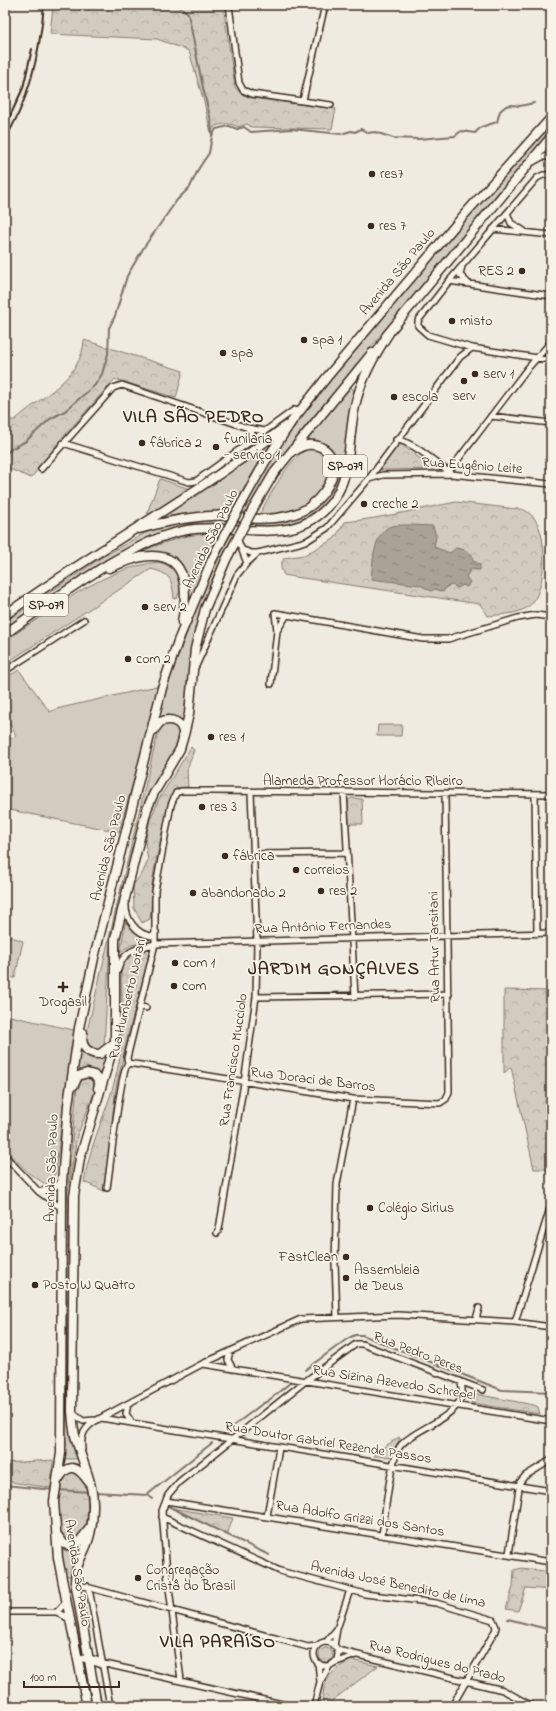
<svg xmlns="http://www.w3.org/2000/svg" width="556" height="1711" viewBox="0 0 556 1711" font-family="'Indie Flower',sans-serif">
  <defs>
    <pattern id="forest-crowns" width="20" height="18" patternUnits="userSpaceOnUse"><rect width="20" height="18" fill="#d1cbc0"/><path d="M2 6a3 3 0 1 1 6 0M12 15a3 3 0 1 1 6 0" fill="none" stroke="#b4aea5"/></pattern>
    <pattern id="water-ripples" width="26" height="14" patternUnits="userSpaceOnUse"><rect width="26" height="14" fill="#aaa296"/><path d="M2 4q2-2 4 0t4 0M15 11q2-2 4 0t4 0" fill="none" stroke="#8c847a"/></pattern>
  </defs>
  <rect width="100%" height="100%" fill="#efebe0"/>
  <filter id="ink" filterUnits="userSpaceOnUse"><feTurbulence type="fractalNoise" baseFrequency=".025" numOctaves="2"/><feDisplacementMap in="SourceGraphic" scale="8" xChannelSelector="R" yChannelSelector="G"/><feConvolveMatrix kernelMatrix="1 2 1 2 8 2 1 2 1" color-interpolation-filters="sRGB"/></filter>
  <g filter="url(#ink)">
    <path fill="#d1cbc0" stroke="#867a6f" d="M551,123V131L303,429L280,459L246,514L241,513L268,464L311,404L433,258Z
      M351,387L354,390C351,403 348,416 347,430C342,471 339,509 293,524C281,528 267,528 253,528L257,522L295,517L334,477L337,467L333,453L325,445L306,440Z
      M271,446L249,479L231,513L152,523Z
      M308,449H320C323,453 328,457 330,461C336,480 309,508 292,512C282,515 271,514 261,515L260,513L263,508C272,491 291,456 308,449Z
      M227,518L223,525L175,530L31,611L5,629V622L104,556L145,533L177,524Z
      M232,531H237C224,559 208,587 199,617C188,652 187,689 184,726C179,714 167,713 157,718C178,654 201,591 232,531Z
      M211,533L221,534L205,564L190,606C190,584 188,553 157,552C145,552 132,558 121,561C150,547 179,535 211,533Z
      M159,562C169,565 182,573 181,586C181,590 178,595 177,598L174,599C172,579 171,574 151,569L5,664V641C52,610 102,568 159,562Z
      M19,670L50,712L56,709L161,685L119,832L5,809V742L16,736L5,714V678Z
      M168,723L178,727L180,733L173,754L146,801L120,900L110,946L104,1046L97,1050L89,1045L86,1035L158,732L160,728Z
      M378,725H402L401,736H377Z
      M5,935L23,941L15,978L5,977Z
      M5,1015L74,1030L55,1174L51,1182L45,1184L30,1174L5,1150Z"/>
    <path fill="url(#forest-crowns)" stroke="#867a6f" d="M53,5H223L235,87L241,94L252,98L336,109L332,129L251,127L247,124L238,127C230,122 223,124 215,126L211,133L204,102L189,51L157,39L50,34Z
      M84,340L183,371L176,398L115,379L62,438L31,478L5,467V416L8,420H15C40,397 82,379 84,340Z
      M398,445H402L434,469L381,470V468Z
      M160,479L187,488L184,492L153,514L147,513Z
      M456,502C474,504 491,506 508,508C513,509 522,508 526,511C550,523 547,583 533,602C523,615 502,614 488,616L480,604L295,577L284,575C280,568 280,565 284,558L304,555L334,539L345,522C383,518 419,509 456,502Z
      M191,747L194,750L187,770L188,787C183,787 178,787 174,792C168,801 153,871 152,885C151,896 152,907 150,919L142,923L134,908L133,885L143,872L148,860L145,842L150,820L159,799Z
      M351,798L362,799L363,824H349L348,801Z
      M126,920L140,934L152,942L131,945L120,952Z
      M140,950L145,951L148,954V961L129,1031L116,1088L112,1123V1137L104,1191L84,1182C90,1140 112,1103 119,1062C125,1031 121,1001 121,970C125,959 129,954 140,950Z
      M504,990L551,991V1169H534L511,1067L504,1073Z
      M80,1051L93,1059L106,1057L101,1076L94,1071H77Z
      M88,1078L93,1082L95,1091L77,1136L68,1191L70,1438L78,1459H64L66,1433V1209L77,1084L81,1080Z
      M475,1394L534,1405L538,1407L540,1414L471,1403Z
      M399,1437L400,1438L390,1457L374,1456L375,1453Z
      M53,1460L51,1488L5,1481V1463Z
      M71,1472C76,1473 79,1473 82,1477C89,1487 90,1524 82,1534C76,1541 64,1545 60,1534C59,1530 59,1525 59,1521C58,1504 57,1489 65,1473Z
      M171,1508L233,1518L227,1535Z
      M59,1547L71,1551L79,1549L72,1576H68L65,1573Z
      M522,1568L551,1572V1590L526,1588L518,1611L506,1609L513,1587L514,1570Z
      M319 1655a7 7 0 1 1 14 0a7 7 0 1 1-14 0Z
      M351,1660L378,1666L325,1706H322C323,1680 328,1673 351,1660Z"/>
    <path fill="url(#water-ripples)" stroke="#7e7266" d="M433,526L436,536L434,547L450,553L456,548L465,550L472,555L473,561L480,564V570L471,569L466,577L470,582L467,587L463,585L458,588L452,585L446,587L443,592L435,589L431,591L420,585L371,579C373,564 373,535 389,527C398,523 423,526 433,526Z"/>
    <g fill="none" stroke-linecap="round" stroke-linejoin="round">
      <path stroke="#7e7266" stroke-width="2" d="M177,5L188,13L203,88L211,121L212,136
        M5,455L11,449L26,441L50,419L65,411L95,385L102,374L108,354L109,328L115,316L127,276L144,247L177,200L190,187L199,168L209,153L212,136L216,129L229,126L237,129L244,127L251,132L292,129L341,134L351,131L355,132L361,129L368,133L375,132L393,138L418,139L455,136L461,131L475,133L481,127L497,122L500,111L506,106L511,105L520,106L534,103
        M305,1370L347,1339L355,1335H362L502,1390L551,1392
        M228,1430L262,1404L268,1401L291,1382
        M5,1485L53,1490
        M57,1490L91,1492
        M95,1492L147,1495L212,1443
        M147,1495L152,1499
        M168,1506L269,1555
        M508,1619L551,1630"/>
      <defs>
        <path id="street" d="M229,5L239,83L243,90L252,94L331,105
          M303,100L325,5
          M533,162L542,157H551
          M551,175H543L537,178L449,281L418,321V326L428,335L472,348L551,360
          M507,213L511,223L524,231
          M493,229L551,235
          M462,266L460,275L468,283
          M449,281L551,296
          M491,416L551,423
          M254,439L248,428L265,431
          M396,440C408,438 439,465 450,473
          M63,443L189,482L196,481L294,410
          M41,469L113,388L122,385L248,428
          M447,474L527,369L551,342
          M369,479L383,475L451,474L551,484
          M237,538L247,563
          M243,550L251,553H258L299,543L308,540L327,528L368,480L460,357L472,348
          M287,615L277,631L275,613L287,615L423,639H448L518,618L536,615L551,617
          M196,666L237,575L247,563L258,553
          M5,671L84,620
          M271,684L277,631
          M344,792L355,997
          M535,794L537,934
          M254,854L347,853
          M126,904C125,919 137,935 152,936L156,932
          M118,970C123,950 137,948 155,944L551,933
          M256,997L449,994
          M140,1006L146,1008
          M128,1063L127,1058L155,944V891L171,805L176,793L181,791H211L551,794
          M128,1063L353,1099L440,1103L446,1099L449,1092L445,793
          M5,1156L39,1192L63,1209
          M107,1188C110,1169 120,1072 128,1063
          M39,1192L52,1188L62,1182
          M217,1233L219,1229L244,1083L256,997L257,941L251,792
          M337,1317L335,1262L337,1184L353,1099
          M476,1319L479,1308
          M515,1322L551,1205
          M230,1351L228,1360L233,1369
          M203,1364L551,1421
          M128,1404L126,1414L132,1423
          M73,1413L83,1421L94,1420
          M101,1418L551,1491
          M82,1449C80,1435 85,1427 97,1420L202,1364L301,1319L398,1315L515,1322L551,1327
          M166,1501L551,1562
          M267,1516L279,1448
          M162,1517L280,1571L365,1594L436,1603L493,1620L496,1627L495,1631L452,1706
          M382,1535C385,1516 390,1458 401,1445C417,1426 474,1414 460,1381
          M509,1554L520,1482L525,1476L551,1460
          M75,1581L83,1586L308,1647L317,1646
          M87,1586L90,1594L110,1706
          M67,1601L57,1612L71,1620
          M5,1612H57
          M326,1642L336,1630
          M314 1654a12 12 0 1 1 24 0a12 12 0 1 1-24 0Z
          M334,1646L337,1629L350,1590
          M337,1650L503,1690L532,1706
          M101,1663L291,1706
          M318,1663L320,1682
          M334,1663L356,1655
          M181,1680L167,1573L162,1511L168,1495L179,1482L303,1383L356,1344H362L483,1390
          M314,1706L320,1682L330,1665"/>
        <path id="primary" d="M386,336L551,137
          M242,503L265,462L292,421L327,377L464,215L551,118
          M253,509L274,473L372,353
          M139,529C168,520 196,516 226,515C232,515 238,517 244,518C266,520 291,519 309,507C320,499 331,485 333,472C337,450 313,437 296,450
          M109,568C122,563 137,556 151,556C190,555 187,595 182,622
          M5,615C97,549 197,495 286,426
          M5,634C39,609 74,585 110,563C135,549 158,535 187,530C237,521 294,550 332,502C352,476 348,436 355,406C361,379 374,356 389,333
          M154,730L160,722C171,717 184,722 183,736
          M83,1033C80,1046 87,1054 100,1054L113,1044
          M74,1085L78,1076L87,1073L94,1075L100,1083L98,1088
          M58,1480C69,1461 78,1467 88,1481
          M57,1535L64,1544L71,1546L79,1542L90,1528
          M85,1658L101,1663
          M87,1706L58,1558L54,1501L61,1453L62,1182L68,1105L79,1028L94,958L162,688L178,641L211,562L224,536
          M97,1706L75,1581C75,1566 82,1557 87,1544C92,1531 93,1520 93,1507C94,1483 82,1462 76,1439C73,1430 73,1421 72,1411L74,1196L80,1158L115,1041V939L147,809L154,793L180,749L184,735L189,714L195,649L205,609L226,560L239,535"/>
      </defs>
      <use href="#street" stroke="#3b2a1e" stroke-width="8"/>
      <use href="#primary" stroke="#3b2a1e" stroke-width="11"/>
      <use href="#street" stroke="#f7f3e8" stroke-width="5"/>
      <use href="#primary" stroke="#f7f3e8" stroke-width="8"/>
      <path stroke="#3b2a1e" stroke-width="2" d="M5,127L23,88L32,49
        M5,139C30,99 40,52 44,5"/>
      <defs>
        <path id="primary-bridge" d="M239,535L253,509
          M224,536L242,503"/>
      </defs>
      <use href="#primary-bridge" stroke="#3b2a1e" stroke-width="11" stroke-linecap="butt"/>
      <use href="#primary-bridge" stroke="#f7f3e8" stroke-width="8"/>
    </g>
  </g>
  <g fill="#3b2a1e" stroke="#f7f3e8" stroke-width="1.5">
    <circle cx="372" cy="174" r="4"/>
    <circle cx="371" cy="226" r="4"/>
    <circle cx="522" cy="271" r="4"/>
    <circle cx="452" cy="321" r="4"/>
    <circle cx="304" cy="340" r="4"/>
    <circle cx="223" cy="353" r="4"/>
    <circle cx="475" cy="374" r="4"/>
    <circle cx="464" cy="381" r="4"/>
    <circle cx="394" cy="397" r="4"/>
    <circle cx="142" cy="443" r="4"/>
    <circle cx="216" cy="447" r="4"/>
    <circle cx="364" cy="504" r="4"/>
    <circle cx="145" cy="607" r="4"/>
    <circle cx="128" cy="659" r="4"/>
    <circle cx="211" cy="737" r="4"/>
    <circle cx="202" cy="807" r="4"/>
    <circle cx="225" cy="856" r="4"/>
    <circle cx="296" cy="870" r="4"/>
    <circle cx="321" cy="891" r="4"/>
    <circle cx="193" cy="893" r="4"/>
    <circle cx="175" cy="963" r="4"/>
    <circle cx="174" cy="986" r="4"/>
    <path d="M61 981h4v4h4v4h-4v4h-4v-4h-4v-4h4z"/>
    <circle cx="370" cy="1208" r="4"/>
    <circle cx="346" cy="1257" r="4"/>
    <circle cx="346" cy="1278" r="4"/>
    <circle cx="35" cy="1285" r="4"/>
    <circle cx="138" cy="1578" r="4"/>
  </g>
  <g text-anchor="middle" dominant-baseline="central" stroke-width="3.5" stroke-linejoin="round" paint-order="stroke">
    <g fill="#f7f3e8" stroke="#73665b" stroke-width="1">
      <rect x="323" y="455" width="44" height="22" rx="3"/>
      <rect x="24" y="594" width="44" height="22" rx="3"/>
    </g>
    <g font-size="13" font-weight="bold" fill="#3b2a1e">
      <text x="345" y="466">SP-079</text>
      <text x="46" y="605">SP-079</text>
    </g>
    <g font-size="14" fill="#3b2a1e" stroke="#f7f3e8" text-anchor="start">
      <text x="380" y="174">res7</text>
      <text x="379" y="226">res 7</text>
      <text x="514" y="271" text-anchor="end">RES 2</text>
      <text x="460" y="321">misto</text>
      <text x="312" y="340">spa 1</text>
      <text x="231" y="353">spa</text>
      <text x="483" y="374">serv 1</text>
      <text x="464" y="396" text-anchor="middle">serv</text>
      <text x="402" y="397">escola</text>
      <text x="224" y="439">funilaria<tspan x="224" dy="16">- serviço 1</tspan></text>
      <text x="150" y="443">fábrica 2</text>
      <text x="372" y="504">creche 2</text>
      <text x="153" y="607">serv 2</text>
      <text x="136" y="659">com 2</text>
      <text x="219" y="737">res 1</text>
      <text x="210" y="807">res 3</text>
      <text x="233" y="856">fábrica</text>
      <text x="304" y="870">correios</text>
      <text x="329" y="891">res 2</text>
      <text x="201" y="893">abandonado 2</text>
      <text x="183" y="963">com 1</text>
      <text x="182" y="986">com</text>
      <text x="63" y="1002" text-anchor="middle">Drogasil</text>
      <text x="378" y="1208">Colégio Sirius</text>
      <text x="338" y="1257" text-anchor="end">FastClean</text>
      <text x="354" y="1270">Assembleia<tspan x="354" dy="16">de Deus</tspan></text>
      <text x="43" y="1285">Posto W Quatro</text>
      <text x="146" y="1570">Congregação<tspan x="146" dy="16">Cristâ do Brasil</tspan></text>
    </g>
    <g font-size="14" fill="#3b2a1e" stroke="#f7f3e8">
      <text transform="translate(398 272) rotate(-50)">Avenida São Paulo</text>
      <text transform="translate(472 466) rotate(4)">Rua Eugênio Leite</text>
      <text transform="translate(211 539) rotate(-64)">Avenida São Paulo</text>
      <text x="363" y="781">Alameda Professor Horácio Ribeiro</text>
      <text transform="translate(109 848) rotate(-76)">Avenida São Paulo</text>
      <text transform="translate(323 927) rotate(-2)">Rua Antônio Fernandes</text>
      <text transform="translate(435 947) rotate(-91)">Rua Artur Tarsitani</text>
      <text transform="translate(128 999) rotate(-77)">Rua Humberto Notari</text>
      <text transform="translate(234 1060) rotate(-82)">Rua Francisco Mucciolo</text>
      <text transform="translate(313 1080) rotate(7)">Rua Doraci de Barros</text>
      <text transform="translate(52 1168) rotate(-88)">Avenida São Paulo</text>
      <text transform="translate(418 1353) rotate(21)">Rua Pedro Peres</text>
      <text transform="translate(394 1383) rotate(9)">Rua Sizina Azevedo Schrepel</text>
      <text transform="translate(328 1443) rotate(9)">Rua Doutor Gabriel Rezende Passos</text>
      <text transform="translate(360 1519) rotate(9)">Rua Adolfo Grizzi dos Santos</text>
      <text transform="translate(77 1573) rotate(81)">Avenida São Paulo</text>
      <text transform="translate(398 1585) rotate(12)">Avenida José Benedito de Lima</text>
      <text transform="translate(437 1662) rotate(14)">Rua Rodrigues do Prado</text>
    </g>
    <g font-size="18" font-weight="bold" letter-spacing="1" fill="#3b2a1e" stroke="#f7f3e8">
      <text x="194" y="418">VILA SÃO PEDRO</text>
      <text x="334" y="970">JARDIM GONÇALVES</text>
      <text x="218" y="1643">VILA PARAÍSO</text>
    </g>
  </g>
  <rect width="556" height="1711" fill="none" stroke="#f7f3e8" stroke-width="20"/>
  <rect x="10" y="10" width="536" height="1691" fill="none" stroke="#3b2a1e" stroke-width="1.5" filter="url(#ink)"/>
  <path d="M24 1681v6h95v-6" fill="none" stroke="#3b2a1e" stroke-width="2"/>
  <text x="30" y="1681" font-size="12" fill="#3b2a1e" stroke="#f7f3e8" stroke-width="3" paint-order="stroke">100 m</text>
</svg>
